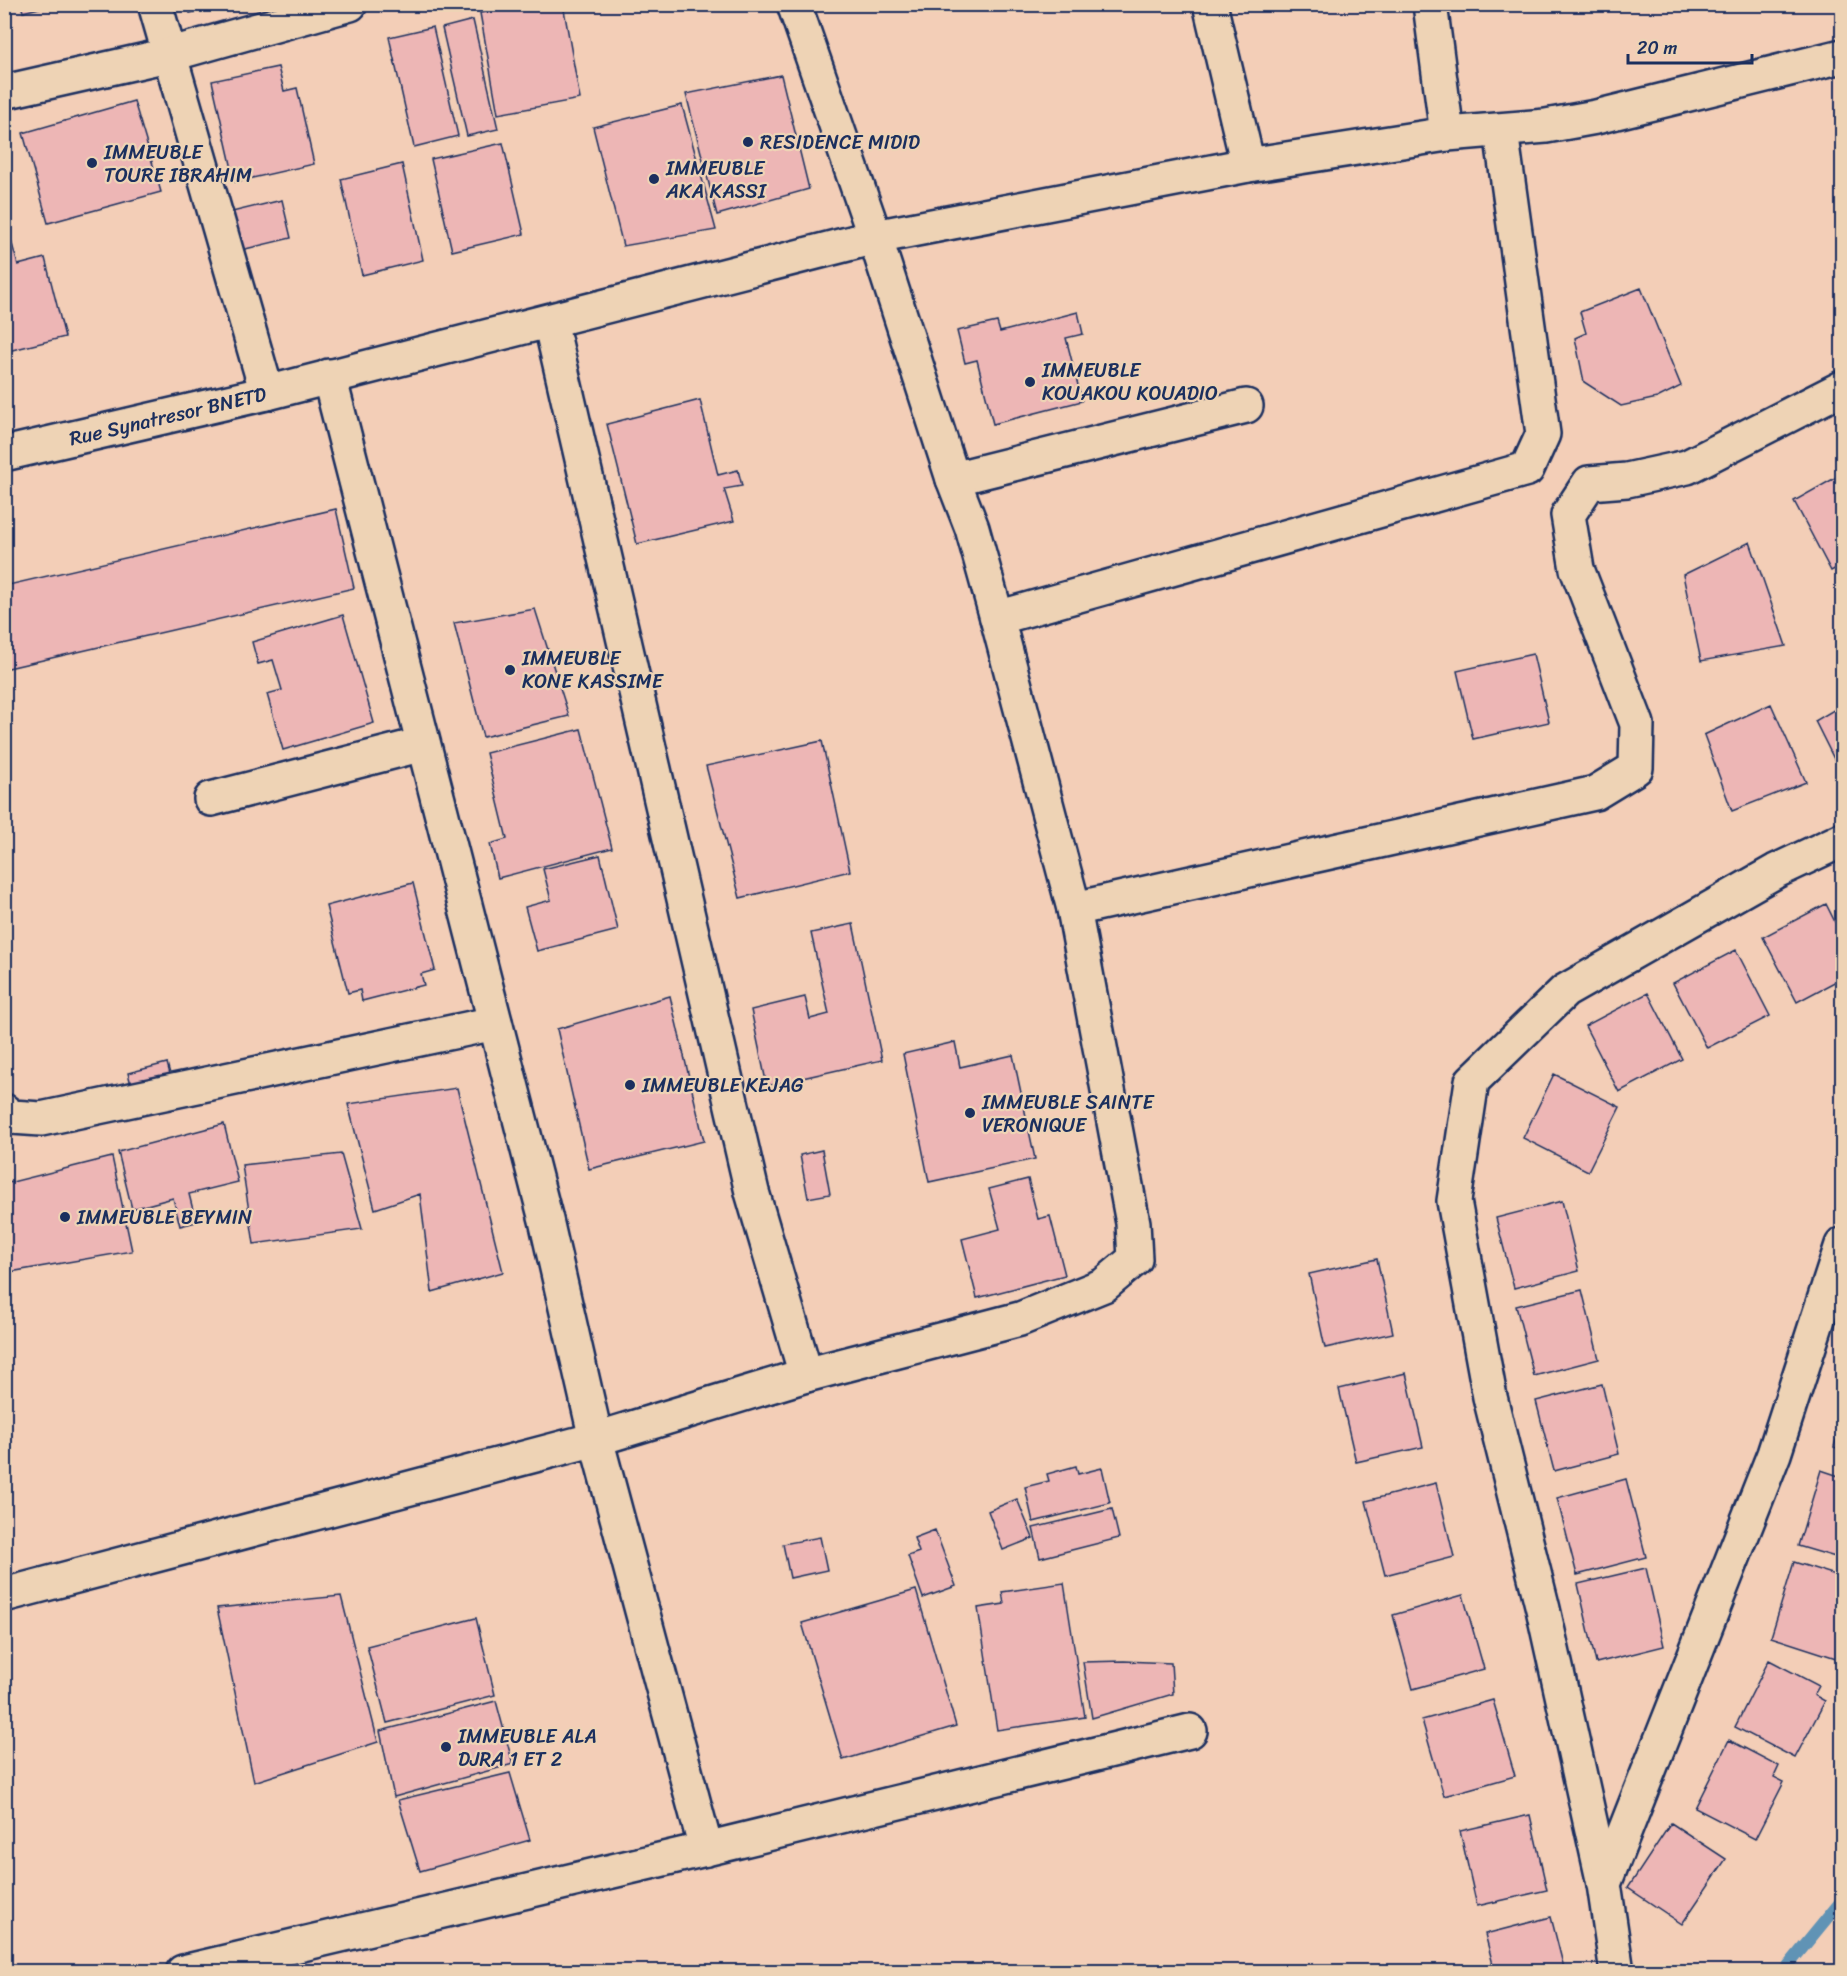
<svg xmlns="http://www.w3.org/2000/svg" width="1847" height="1976" viewBox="0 0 1847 1976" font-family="Sriracha,sans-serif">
  <rect width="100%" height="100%" fill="#f3ceb7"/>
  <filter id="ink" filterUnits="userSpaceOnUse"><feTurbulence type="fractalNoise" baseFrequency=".0167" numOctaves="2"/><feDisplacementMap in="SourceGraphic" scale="12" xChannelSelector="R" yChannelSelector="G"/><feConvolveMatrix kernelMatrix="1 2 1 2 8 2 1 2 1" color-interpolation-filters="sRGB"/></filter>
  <g filter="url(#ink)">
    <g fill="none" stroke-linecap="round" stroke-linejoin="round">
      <path stroke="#6093b5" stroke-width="12" d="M1783,1972L1842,1900"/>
    </g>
    <path fill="#edb6b5" stroke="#1b2f5e" stroke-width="1.5" d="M21,4H55L23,12Z
      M188,4H226L190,13Z
      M527,4H563L580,99L498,114L480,13Z
      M473,20L498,129L467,136L442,28Z
      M433,27L458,136L414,147L389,37Z
      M278,67L284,91L297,88L314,164L235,182L212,81Z
      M781,75L809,189L717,215L686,94Z
      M134,101L161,192L48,223L23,133Z
      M682,105L716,230L623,246L593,127Z
      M503,143L524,234L452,251L431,159Z
      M402,164L423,260L362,275L341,179Z
      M282,200L291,238L241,250L232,212Z
      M8,230L18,265L45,258L65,337L4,352V231Z
      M1641,288L1681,386L1657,398L1621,406L1584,382L1575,338L1586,333L1580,312Z
      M1078,312L1083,334L1066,338L1082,401L993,424L977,360L965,363L957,331L997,322L1000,332Z
      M700,400L718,475L738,470L742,486L724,489L734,521L637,544L607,424Z
      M1842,474V565L1831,571L1794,501Z
      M336,509L354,588L4,669V586Z
      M1750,542L1786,646L1701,661L1683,575Z
      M535,609L569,716L483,737L454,623Z
      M343,615L374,723L283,750L267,694L282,690L273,660L258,664L252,642Z
      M1533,654L1549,722L1473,739L1457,671Z
      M1771,704L1806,782L1732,811L1704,735Z
      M1842,705V775L1815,721Z
      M581,729L612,848L498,878L490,844L507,839L486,753Z
      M822,741L850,871L740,898L706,766Z
      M600,855L618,930L537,951L525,907L551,900L543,869Z
      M413,883L435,970L421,974L424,985L362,1001L360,990L348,993L326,906Z
      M1826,904L1842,936V978L1797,1002L1763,937Z
      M853,924L882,1060L767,1086L751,1010L805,997L810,1019L829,1014L811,933Z
      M1736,950L1770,1016L1707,1048L1673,983Z
      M1648,993L1682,1059L1619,1092L1585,1026Z
      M670,996L704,1141L589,1169L557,1029Z
      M955,1042L960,1067L1013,1055L1035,1159L929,1182L903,1054Z
      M167,1063L173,1085L134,1096L128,1073Z
      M1554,1074L1620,1107L1588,1171L1523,1138Z
      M457,1088L503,1272L432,1292L420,1194L375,1209L348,1104Z
      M224,1124L238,1182L189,1194L196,1222L180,1226L173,1198L132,1209L118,1152Z
      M822,1150L830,1194L808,1198L800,1155Z
      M341,1154L362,1229L254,1244L242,1165Z
      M112,1157L132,1251L4,1273V1184Z
      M1028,1179L1038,1219L1050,1216L1065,1275L977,1298L962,1239L1000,1229L989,1189Z
      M1562,1201L1579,1271L1514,1288L1496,1218Z
      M1377,1259L1393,1333L1325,1348L1309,1274Z
      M1582,1290L1599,1359L1534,1376L1516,1306Z
      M1406,1373L1423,1447L1356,1462L1339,1389Z
      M1602,1384L1619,1454L1554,1471L1536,1401Z
      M1842,1419V1450L1834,1447Z
      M1076,1466L1078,1474L1102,1468L1110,1503L1033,1522L1025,1487L1049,1481L1047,1474Z
      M1821,1470L1842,1477V1559L1798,1546Z
      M1626,1479L1646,1557L1577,1575L1557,1498Z
      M1436,1483L1454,1557L1385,1575L1366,1501Z
      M1017,1499L1033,1538L1003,1550L988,1511Z
      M1112,1509L1119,1538L1040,1558L1033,1528Z
      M935,1530L956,1586L923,1598L908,1556L919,1552L914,1538Z
      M820,1537L827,1570L790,1578L783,1544Z
      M1794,1562L1842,1577V1636L1836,1658L1771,1637Z
      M1646,1568L1664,1646L1596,1663L1578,1584Z
      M1064,1583L1085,1717L997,1730L978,1608L1004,1604L1002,1592Z
      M916,1590L956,1726L843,1760L802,1623Z
      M1463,1595L1484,1669L1413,1689L1393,1615Z
      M341,1596L378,1742L254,1782L217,1608Z
      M476,1618L495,1695L387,1723L367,1646Z
      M1769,1660L1819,1686L1814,1695L1825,1701L1795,1758L1735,1727Z
      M1124,1661L1171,1663L1173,1694L1092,1718L1083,1662Z
      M1493,1700L1515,1776L1444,1796L1422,1720Z
      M496,1701L513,1764L394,1797L380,1731Z
      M1729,1740L1779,1766L1774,1777L1784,1782L1755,1839L1695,1808Z
      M510,1773L530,1840L420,1871L398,1800Z
      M1530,1815L1547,1890L1477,1906L1460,1831Z
      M1671,1823L1726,1859L1682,1924L1628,1888Z
      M1551,1917L1565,1972H1495L1485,1934Z"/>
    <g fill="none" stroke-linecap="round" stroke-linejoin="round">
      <defs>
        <g id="minor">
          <path d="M155,4L267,393"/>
          <path d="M1210,4L1248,165"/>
          <path d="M4,92L168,55L350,4"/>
          <path d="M1447,134L1546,126L1596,117L1842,56"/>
          <path d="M550,321L752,1192L806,1375"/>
          <path d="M329,376L546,1220L596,1439L706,1849"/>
          <path id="s1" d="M4,454L267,393L875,237L1248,165L1447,134L1430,4"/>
          <path d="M953,479L1246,406"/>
          <path d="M997,618L1527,469L1543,434L1501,131"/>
          <path d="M211,799L423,744"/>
          <path d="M1074,909L1595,793L1636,768L1637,724L1577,569L1568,515L1589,483L1627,480L1687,467L1842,388"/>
          <path d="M4,1111L12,1117L41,1119L495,1023"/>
          <path d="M4,1595L596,1439L806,1375L1020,1319L1104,1285L1135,1259L1133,1223L1074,909L997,618L972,528L953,479L875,237L794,4"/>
          <path d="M1604,1884L1543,1609L1490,1397L1454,1201L1472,1081L1565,991L1776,871L1842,840"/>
          <path d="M183,1972L706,1849L1190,1731"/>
          <path d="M1617,1972L1604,1884L1774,1454L1842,1245"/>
        </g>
      </defs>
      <use href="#minor" stroke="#1b2f5e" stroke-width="38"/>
      <use href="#minor" stroke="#eed3b5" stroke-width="33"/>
    </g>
  </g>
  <g fill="#1b2f5e" stroke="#eed3b5" stroke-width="2">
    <circle cx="748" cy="142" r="6"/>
    <circle cx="92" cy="163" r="6"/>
    <circle cx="654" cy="179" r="6"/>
    <circle cx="1030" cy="382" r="6"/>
    <circle cx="510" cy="670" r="6"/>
    <circle cx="630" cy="1085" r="6"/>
    <circle cx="970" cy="1113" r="6"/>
    <circle cx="65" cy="1217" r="6"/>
    <circle cx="446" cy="1747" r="6"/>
  </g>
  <g text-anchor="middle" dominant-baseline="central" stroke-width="4.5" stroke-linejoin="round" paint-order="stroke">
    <g font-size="20" fill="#1b2f5e" stroke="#eed3b5" text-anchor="start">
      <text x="760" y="142">RESIDENCE MIDID</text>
      <text x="104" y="152">IMMEUBLE<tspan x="104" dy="23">TOURE IBRAHIM</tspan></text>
      <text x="666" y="168">IMMEUBLE<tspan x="666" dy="23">AKA KASSI</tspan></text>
      <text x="1042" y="370">IMMEUBLE<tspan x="1042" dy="23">KOUAKOU KOUADIO</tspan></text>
      <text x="522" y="658">IMMEUBLE<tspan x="522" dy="23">KONE KASSIME</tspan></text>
      <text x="642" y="1085">IMMEUBLE KEJAG</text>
      <text x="982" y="1102">IMMEUBLE SAINTE<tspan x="982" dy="23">VERONIQUE</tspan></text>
      <text x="77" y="1217">IMMEUBLE BEYMIN</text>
      <text x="458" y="1736">IMMEUBLE ALA<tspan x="458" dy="23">DJRA 1 ET 2</tspan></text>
    </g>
    <g font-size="20" fill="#1b2f5e" stroke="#eed3b5">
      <text stroke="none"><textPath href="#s1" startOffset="168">Rue Synatresor BNETD</textPath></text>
    </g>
  </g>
  <rect width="1847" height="1976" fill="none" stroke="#eed3b5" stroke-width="24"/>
  <rect x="12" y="12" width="1823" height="1952" fill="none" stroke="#1b2f5e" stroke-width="2" filter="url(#ink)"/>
  <path d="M1628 54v9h124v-9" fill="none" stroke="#1b2f5e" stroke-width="3"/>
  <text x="1637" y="54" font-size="18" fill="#1b2f5e" stroke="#eed3b5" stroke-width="4.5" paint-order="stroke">20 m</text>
</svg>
